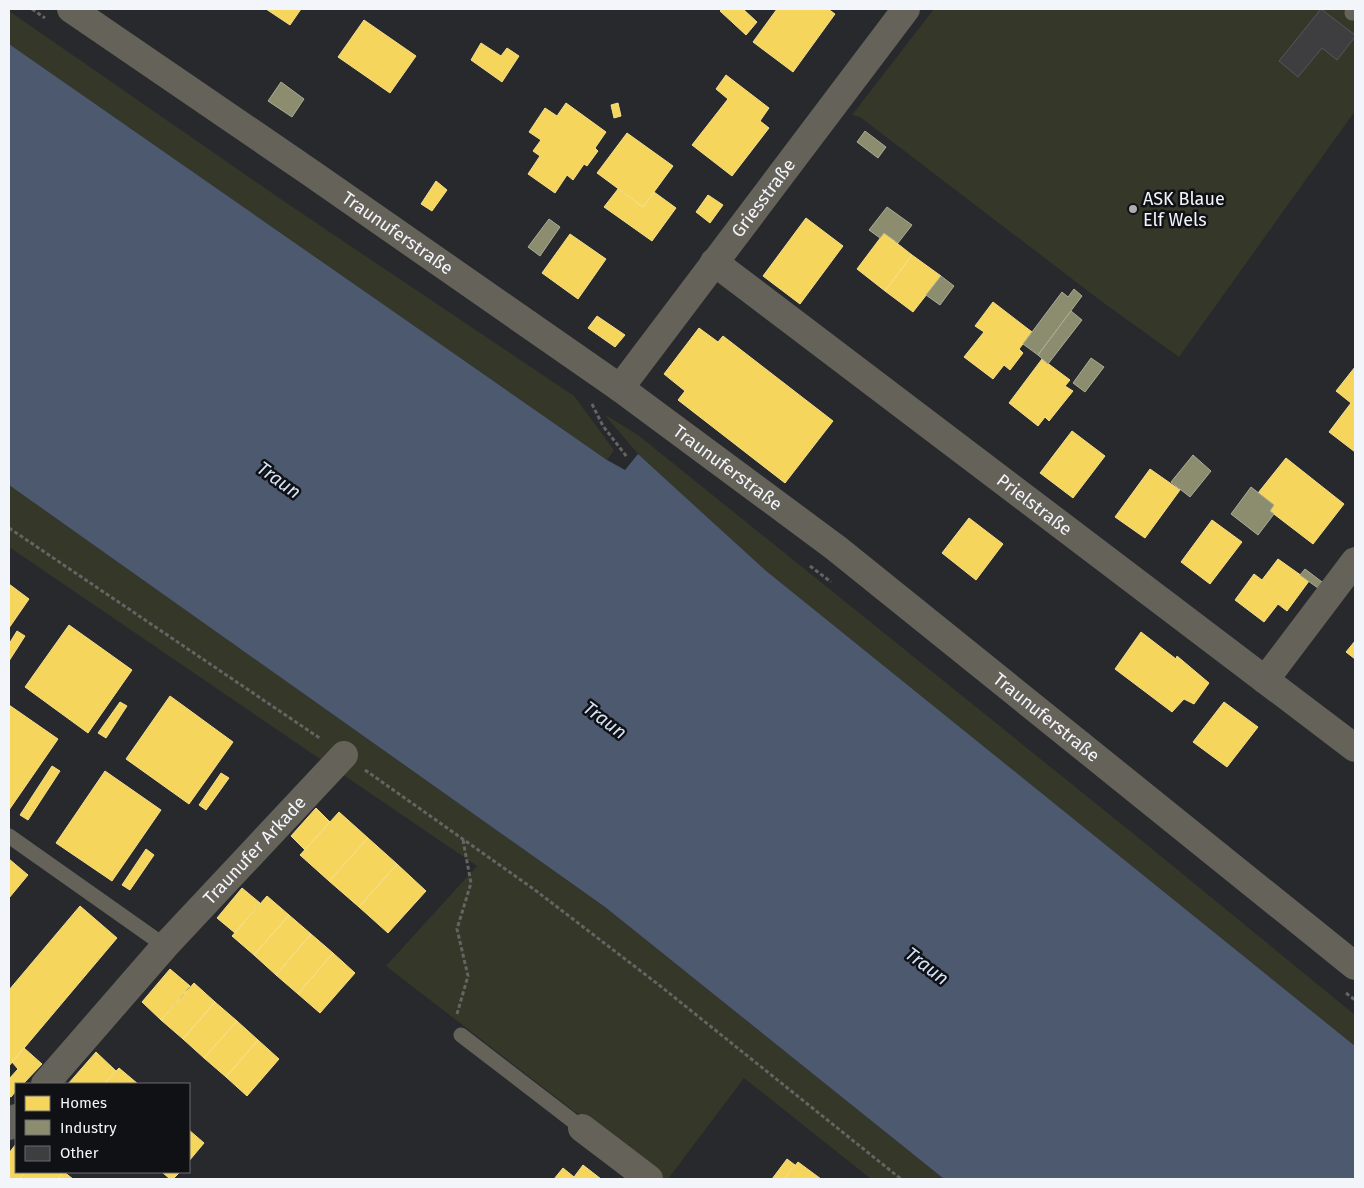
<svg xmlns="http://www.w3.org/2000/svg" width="1364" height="1188" viewBox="0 0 1364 1188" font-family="'Fira Sans',sans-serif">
  <rect width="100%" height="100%" fill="#27292d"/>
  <path fill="#353729" d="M934,9H1355V111L1179,357L1101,301L860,117L852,115Z
    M9,11L285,202L574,396L614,450L607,460L9,44Z
    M604,414L638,435L1135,835L1355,1015V1046L765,570L638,454Z
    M9,485L605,907L944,1179H871L744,1078L668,1179H662L386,966L477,866L9,547Z"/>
  <path fill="#4c596f" d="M9,44L607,460L625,470L638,454L765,570L1355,1046V1179H944L605,907L9,485Z"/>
  <path fill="#f6d55c" stroke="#f5df8b" d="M266,9H301L290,25Z
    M722,9H743L757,22L746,35L720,11Z
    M777,9H828L835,14L793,72L753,42Z
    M364,20L416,56L390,93L338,57Z
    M481,43L501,56L507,48L519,56L502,82L471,60Z
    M726,75L769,108L760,121L769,128L732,176L692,145L728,99L716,89Z
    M566,103L606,132L595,148L598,151L587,166L584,164L573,180L567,175L555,193L528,174L540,156L533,151L541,140L529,132L545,108L557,116Z
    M618,103L621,116L614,118L611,105Z
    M627,133L673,166L643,207L597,173Z
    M436,181L447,190L432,211L421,204Z
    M618,189L643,207L654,192L676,208L652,241L604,207Z
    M708,195L723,205L710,223L696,212Z
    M806,218L843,246L800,304L763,276Z
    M884,233L912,255L885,291L857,269Z
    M570,234L606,259L578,299L542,273Z
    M912,255L941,276L913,312L885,291Z
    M993,302L1032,332L1019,349L1023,353L1010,370L1004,365L993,379L964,357L984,332L975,326Z
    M597,316L625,335L615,347L588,328Z
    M699,328L718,342L723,336L833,421L785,483L678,400L685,391L664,374Z
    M1042,359L1070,380L1065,386L1073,391L1049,421L1045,417L1038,426L1009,403Z
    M1355,367V452L1329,432L1351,403L1336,391Z
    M1072,431L1105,456L1073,498L1040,473Z
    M1286,458L1344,504L1313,544L1270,511L1274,505L1258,493Z
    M1150,469L1180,490L1145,538L1115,517Z
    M969,518L1003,544L976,580L942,553Z
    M1212,520L1242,542L1210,584L1181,562Z
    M1278,559L1309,581L1287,611L1278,604L1264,622L1235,600L1254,574L1262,580Z
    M9,584L29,599L9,628Z
    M69,625L132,670L88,733L25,687Z
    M17,631L25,636L9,661V644Z
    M1141,632L1176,659L1177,656L1209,683L1194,704L1184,699L1172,712L1115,669Z
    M1355,641V659L1346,652Z
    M170,696L233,742L189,804L126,759Z
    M120,702L127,706L106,738L98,733Z
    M1224,702L1258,727L1227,767L1193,742Z
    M9,705L58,739L9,810Z
    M52,766L60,771L28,820L20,815Z
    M105,771L161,810L112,881L56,843Z
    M221,773L229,778L206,810L199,805Z
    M316,808L330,822L305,850L291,836Z
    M339,812L368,838L329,881L300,855Z
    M368,838L397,864L359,907L329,881Z
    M146,849L154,855L130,890L122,885Z
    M9,859L28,875L9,898Z
    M397,864L426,891L388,933L359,907Z
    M242,888L260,903L235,933L217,918Z
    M267,896L289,915L254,955L232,936Z
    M80,906L117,938L9,1066V990Z
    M289,915L311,934L276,975L254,955Z
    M311,934L333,953L298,994L276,975Z
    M333,953L355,973L320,1013L298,994Z
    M170,969L190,986L161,1020L142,1002Z
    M194,983L215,1002L183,1039L161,1020Z
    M215,1002L237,1021L204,1058L183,1039Z
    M237,1021L258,1040L226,1077L204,1058Z
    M258,1040L279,1059L247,1096L226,1077Z
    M24,1048L42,1064L23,1084H16V1091L11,1097L9,1096V1079L18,1069L12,1062Z
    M96,1052L116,1071L104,1084H68Z
    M119,1068L138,1084H104Z
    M189,1130L204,1143L189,1161Z
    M16,1144V1172H26L19,1179H10L9,1153Z
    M787,1159L795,1165L784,1179H772Z
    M798,1162L821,1179H784Z
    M583,1165L601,1179H554L563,1168L574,1177Z
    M26,1172H64L57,1179H19Z
    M64,1172L73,1179H57Z
    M162,1172H180L173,1179H170Z"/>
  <path fill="#8c8c6e" stroke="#abac98" d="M281,82L304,99L292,117L268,101Z
    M865,131L886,147L878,158L857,142Z
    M887,207L912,225L898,243L884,233L880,238L869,230Z
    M549,219L560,227L540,256L528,247Z
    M941,276L954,286L940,305L926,295Z
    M1074,289L1082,296L1038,355L1023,344L1062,292L1068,297Z
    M1071,311L1082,320L1048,364L1038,355Z
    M1091,358L1104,367L1085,392L1073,383Z
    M1193,455L1211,471L1190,497L1171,482Z
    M1251,487L1274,505L1270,511L1274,514L1258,535L1231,514Z
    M1305,569L1326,585L1322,591L1300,575Z"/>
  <path fill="#3e3d40" stroke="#575658" d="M1321,9L1355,35V37L1337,60L1322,48L1298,77L1279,61Z"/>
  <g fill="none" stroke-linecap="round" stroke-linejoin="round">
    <path stroke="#646462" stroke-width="3" stroke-dasharray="4 2.5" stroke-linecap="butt" d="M32,9L45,18
      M592,404L603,426L627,457
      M9,528L321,739
      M810,566L831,582
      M365,770L535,890L659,985L901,1179
      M1346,993L1355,1000
      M457,1014L468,976L457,929L471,883L463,840"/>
    <path stroke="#656259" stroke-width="15" d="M1352,13L1355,9
      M9,836L165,946
      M461,1035L582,1128"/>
    <g stroke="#656259" stroke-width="28">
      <path id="s1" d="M71,9L311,173L620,388L836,548L1355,966"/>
      <path id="s2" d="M714,262L1355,748"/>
      <path id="s3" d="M620,388L906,9"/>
      <path d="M1265,680L1355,561"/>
      <path id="s4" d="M45,1084L165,946L344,755"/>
      <path d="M9,1126L16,1118"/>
      <path d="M582,1128L649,1179"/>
    </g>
  </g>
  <circle fill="#abaeb2" stroke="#0f1115" stroke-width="2" cx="1133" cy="209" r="5"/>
  <g text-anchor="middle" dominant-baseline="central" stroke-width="5" stroke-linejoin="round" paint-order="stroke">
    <g font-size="18" fill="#f2f5fa" stroke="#0f1115">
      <text stroke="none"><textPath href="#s3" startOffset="238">Griesstraße</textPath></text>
      <text stroke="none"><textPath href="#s1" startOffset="396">Traunuferstraße</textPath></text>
      <text stroke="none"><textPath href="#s1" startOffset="801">Traunuferstraße</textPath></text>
      <text stroke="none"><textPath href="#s2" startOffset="402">Prielstraße</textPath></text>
      <text stroke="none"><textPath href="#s1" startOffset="1206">Traunuferstraße</textPath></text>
      <text stroke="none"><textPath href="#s4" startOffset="314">Traunufer Arkade</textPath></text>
    </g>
    <g font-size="18" fill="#f2f5fa" stroke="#0f1115" text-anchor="start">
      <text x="1143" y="199">ASK Blaue<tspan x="1143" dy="21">Elf Wels</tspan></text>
    </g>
    <g font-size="19" font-style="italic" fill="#d7e3f6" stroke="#0f1115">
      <text transform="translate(279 480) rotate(36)">Traun</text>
      <text transform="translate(605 720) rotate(37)">Traun</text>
      <text transform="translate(927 966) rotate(37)">Traun</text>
    </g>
  </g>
  <rect width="1364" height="1188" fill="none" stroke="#f2f5fa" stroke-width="20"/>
  <rect x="15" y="1083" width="175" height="90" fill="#0f1115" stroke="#6a6c71"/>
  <rect x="25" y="1096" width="25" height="15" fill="#f6d55c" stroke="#6a6c71"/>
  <text x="60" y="1108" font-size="15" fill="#f2f5fa">Homes</text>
  <rect x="25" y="1120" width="25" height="15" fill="#8c8c6e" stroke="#6a6c71"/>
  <text x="60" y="1133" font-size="15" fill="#f2f5fa">Industry</text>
  <rect x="25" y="1146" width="25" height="15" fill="#3e3d40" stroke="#6a6c71"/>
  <text x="60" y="1158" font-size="15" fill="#f2f5fa">Other</text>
</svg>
